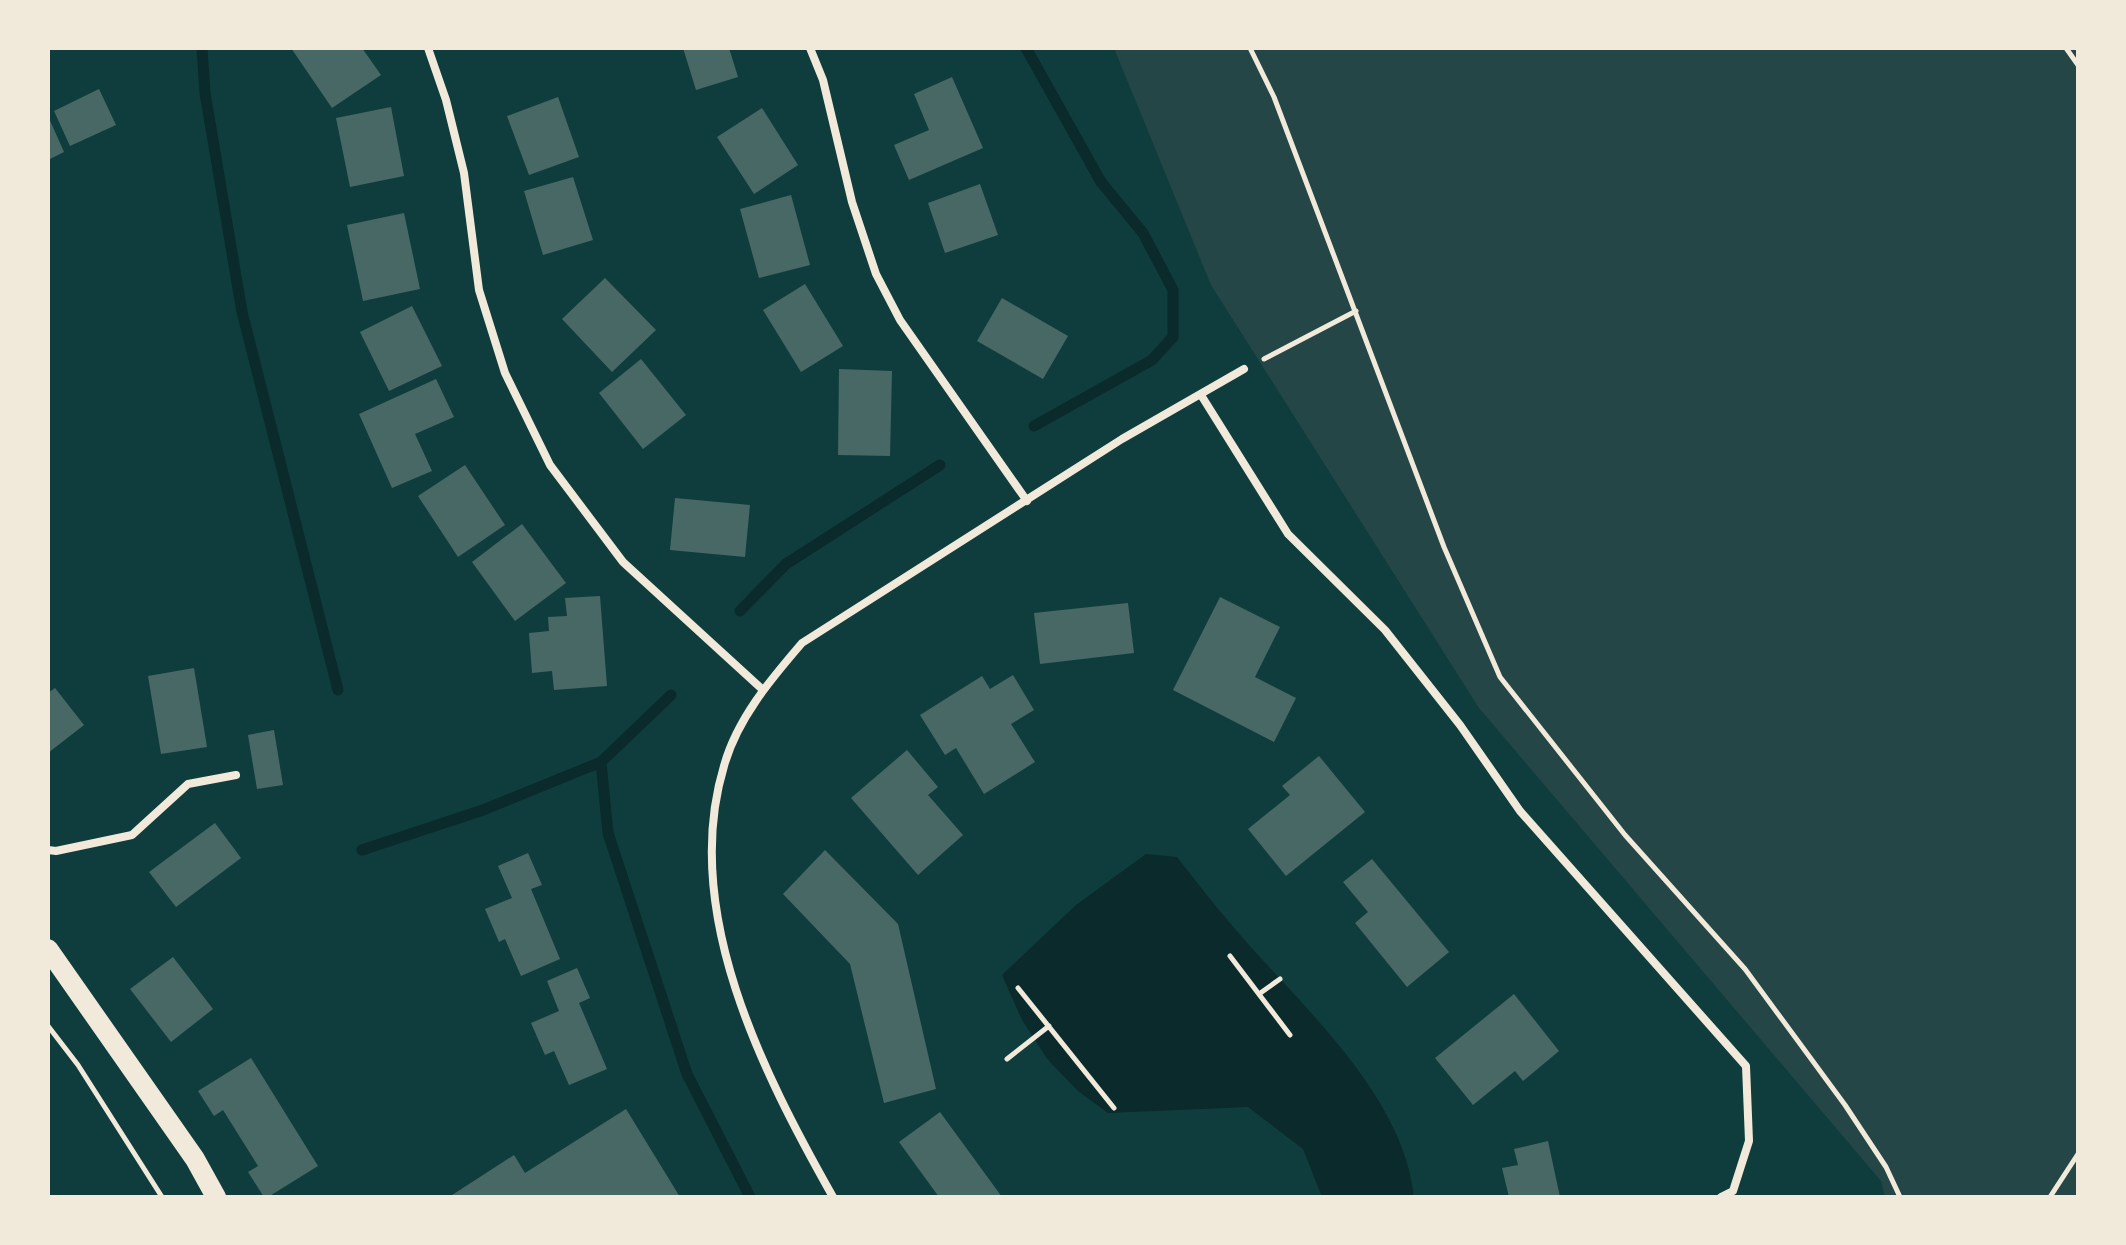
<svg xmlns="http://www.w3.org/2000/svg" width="2126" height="1245" viewBox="0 0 2126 1245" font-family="'Sofia Sans Condensed',sans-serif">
  <rect width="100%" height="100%" fill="#0f3d3e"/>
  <path fill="#244646" d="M1114,48H2078V1197H1885L1881,1181L1479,708L1211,285Z"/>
  <path fill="#0a2a2b" d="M1146,854L1177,857C1196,881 1215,906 1235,929C1299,1004 1403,1093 1414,1197H1322L1303,1149L1248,1107L1108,1113L1078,1091L1048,1060L1022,1020L1002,975L1076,905Z"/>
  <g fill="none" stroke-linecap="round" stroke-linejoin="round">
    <path stroke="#0a2a2b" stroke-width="11" d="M202,48L205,93L242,312L338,690
      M1026,48L1101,182L1143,233L1173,290V337L1152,360L1034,426
      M740,611L786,564L940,465
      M671,695L601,762L608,833L687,1074L750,1197
      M362,850L483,810L601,762"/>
  </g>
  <path fill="#486865" d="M291,48H362L381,75L332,108Z
    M683,48H729L738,77L696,90Z
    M952,77L983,148L909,180L894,145L929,130L914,94Z
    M99,89L116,125L70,146L54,111Z
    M558,97L579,157L529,175L507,116Z
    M391,107L404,176L350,187L336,118Z
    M762,108L798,165L754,194L717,137Z
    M48,116L64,152L48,160Z
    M573,177L593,240L543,255L524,191Z
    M980,184L998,235L945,253L928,203Z
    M791,195L810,265L759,278L740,209Z
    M404,213L420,289L363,301L347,225Z
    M605,278L656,330L612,372L562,319Z
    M805,284L843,346L801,372L763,310Z
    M1002,298L1068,336L1043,379L977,341Z
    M412,306L442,366L389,391L360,332Z
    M641,359L686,415L643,449L599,393Z
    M839,369L892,371L890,456L838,455Z
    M436,379L454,417L415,434L432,471L392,488L359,414Z
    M465,465L505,525L458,557L418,496Z
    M675,498L750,505L745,557L670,550Z
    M522,524L566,583L515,621L472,562Z
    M600,596L607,686L554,690L552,671L532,673L529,633L549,631L548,617L567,616L565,598Z
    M1220,597L1280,627L1255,677L1296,698L1274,742L1173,690Z
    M1128,603L1134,653L1040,664L1034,613Z
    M194,668L207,747L161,754L148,676Z
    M1013,675L1034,710L1011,724L1035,762L984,794L956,748L945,755L920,715L982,676L990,689Z
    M55,688L84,725L48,753V693Z
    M274,730L283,785L257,789L248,735Z
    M907,750L938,787L928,795L963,835L918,875L851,798Z
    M1319,756L1365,812L1286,876L1248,829L1290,795L1282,786Z
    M215,823L241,858L176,907L149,872Z
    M825,850L898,924L936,1089L884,1103L850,964L783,894Z
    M528,853L542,885L531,889L560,959L521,976L505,939L499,942L485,909L512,898L498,866Z
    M1372,859L1449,952L1407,987L1355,923L1368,912L1343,882Z
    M173,957L213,1009L171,1042L130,989Z
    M577,968L590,998L579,1003L607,1069L569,1085L554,1051L545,1055L531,1023L559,1011L547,981Z
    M1514,994L1559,1051L1523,1081L1515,1071L1473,1105L1435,1058Z
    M251,1058L318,1166L268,1197H264L248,1172L258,1166L223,1110L214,1116L198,1091Z
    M626,1109L680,1197H449L514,1155L525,1173Z
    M940,1112L1002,1197H939L899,1142Z
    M1548,1141L1560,1197H1509L1502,1168L1518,1165L1514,1149Z"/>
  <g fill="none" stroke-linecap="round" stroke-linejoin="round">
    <path stroke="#f1e9da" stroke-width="5" d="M1250,48L1274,97L1444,547L1500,677L1625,835L1745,969L1845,1105L1886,1167L1900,1197
      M2066,48L2078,65
      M1264,359L1356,311
      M1230,956L1290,1035
      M1018,988L1114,1108
      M1259,994L1280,979
      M48,1026L78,1065L162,1197
      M1007,1059L1049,1026
      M2050,1197L2078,1154"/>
    <path stroke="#f1e9da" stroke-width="8" d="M428,48L446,100L464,173L479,290L505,373L550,465L623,562L762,689
      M810,48L823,80L852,202L876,274L900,320L1027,501
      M1201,395L1288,534L1385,630L1460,725L1520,811L1746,1066L1749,1141L1733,1191L1721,1197
      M48,850L56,851L132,835L188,784L236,775
      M833,1197C763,1073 680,911 724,766C737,719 771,679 802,643L1122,439L1244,369"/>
    <path stroke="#f1e9da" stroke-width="20" d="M48,949L195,1159L216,1197"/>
  </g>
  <rect width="2126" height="1245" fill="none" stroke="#f1e9da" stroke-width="100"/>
</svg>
